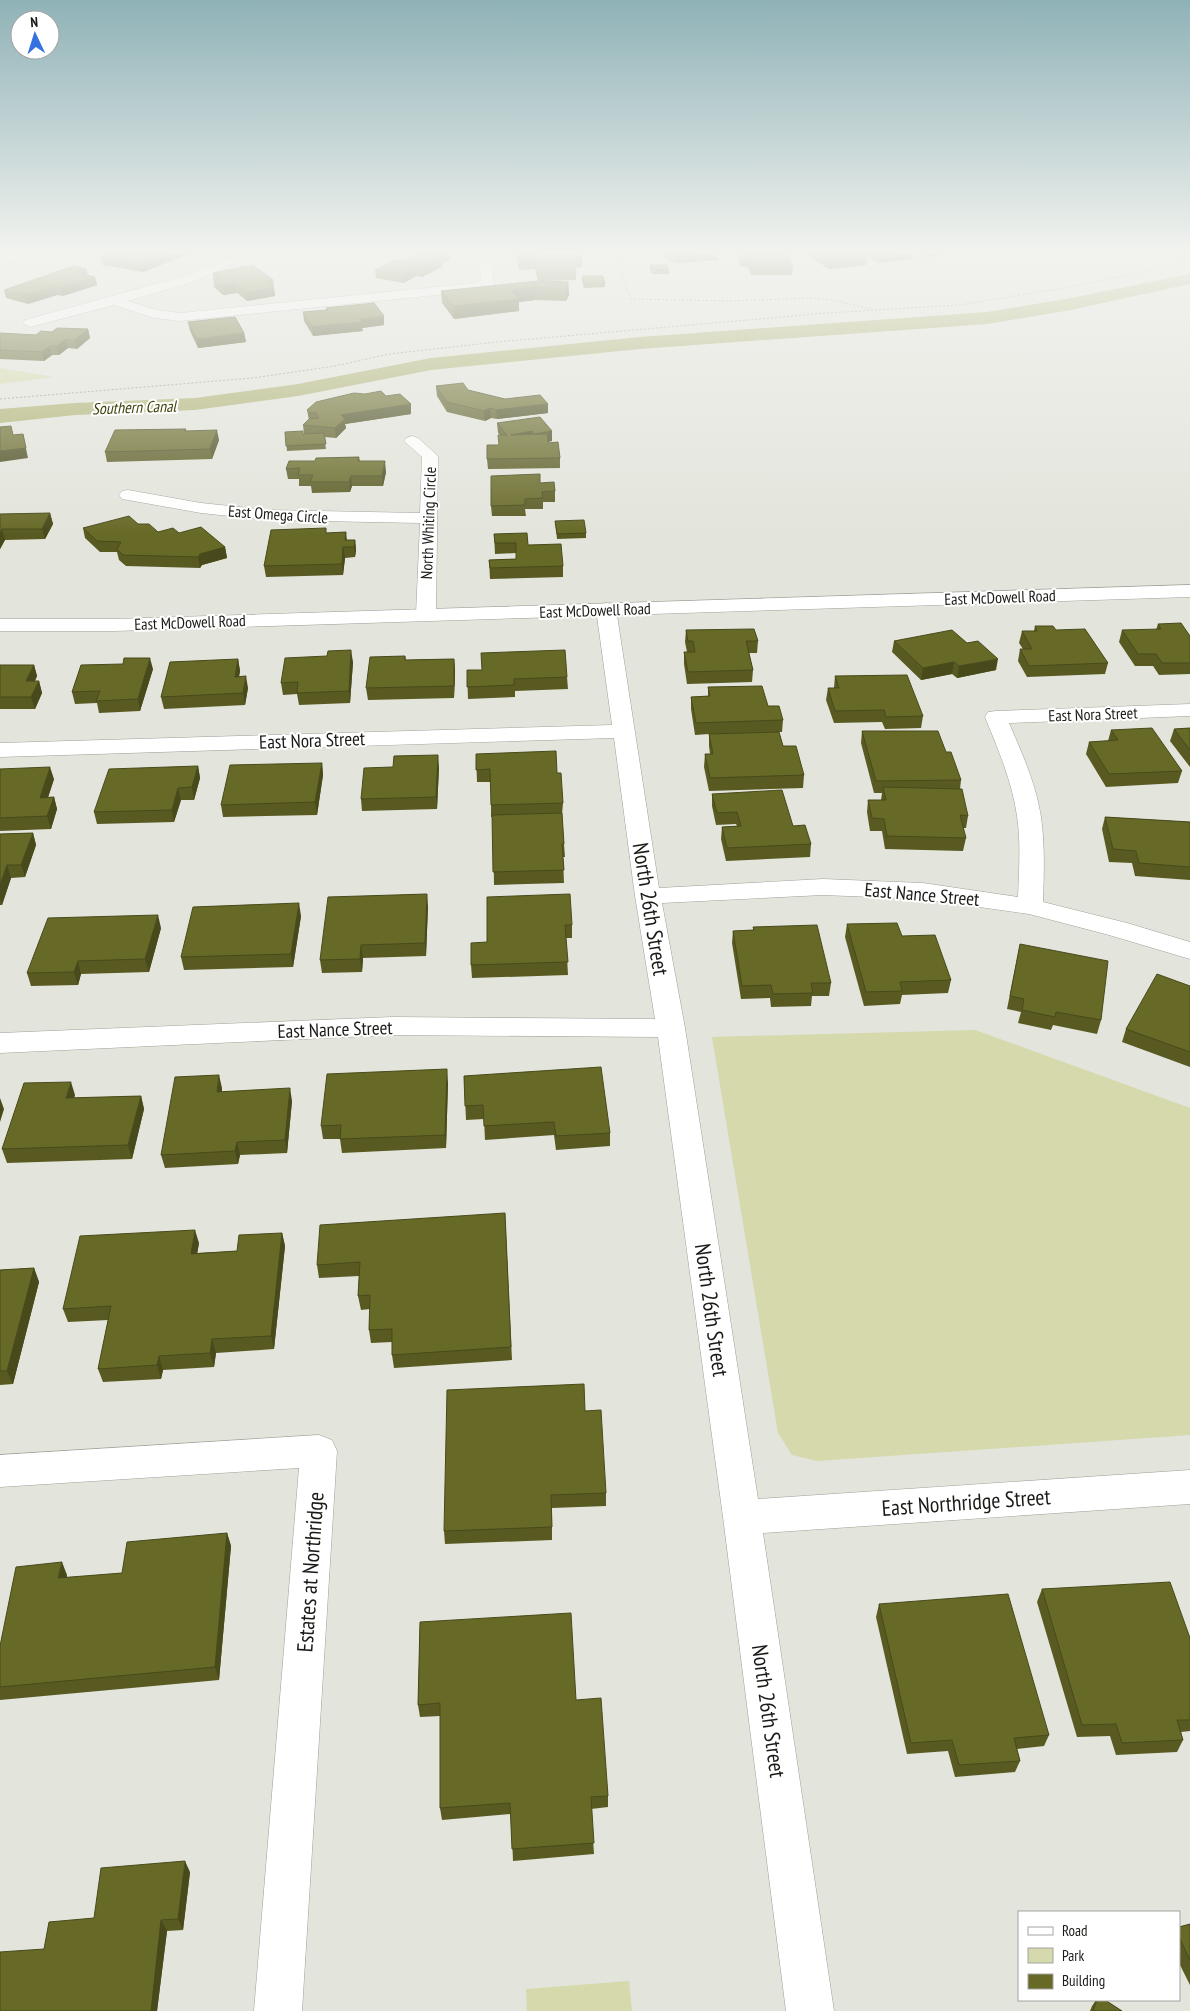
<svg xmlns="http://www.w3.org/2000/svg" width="1190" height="2011" viewBox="0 0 1190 2011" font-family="'PT Sans Narrow',sans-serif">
  <rect width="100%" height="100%" fill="#e3e4db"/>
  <path fill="#d5d9ab" d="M0,368L54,377L0,384Z
    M975,1030L1190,1108V1435L817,1461L792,1455L778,1433L712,1037Z
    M629,1981L632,2011H527L526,1989Z"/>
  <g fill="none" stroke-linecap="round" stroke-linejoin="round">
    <path fill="#abaf6d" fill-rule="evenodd" d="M1190,274V284L1071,310L987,324L640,349L431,370L298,396L195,410L75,415L0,423V409L75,403L195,398L298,384L431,358L640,337L987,312L1071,298Z"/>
    <defs>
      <path id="minor" d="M13,253H34L32,256L0,265V257Z
        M241,253H258L196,281L128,301L156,310L180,313L466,284L481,281L478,253H490L494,283L492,286L466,292L180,321L154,318L114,305L30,327L23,323L25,320L188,275Z
        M412,436L418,438L438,456L436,614L433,618L426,620L419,618L416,614L420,523L268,520L201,513L128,500L122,499L119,495L122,491L128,490L201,503L268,510L420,513L422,457L404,441L406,438Z
        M606,603L613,605L616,609L659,888L823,879L923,883L1018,897C1019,870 1021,842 1017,816C1012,781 998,749 985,717L988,712L996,711L1190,704V716L1009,723C1022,753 1036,784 1041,817C1045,845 1044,874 1043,902L1127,923L1190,942V959L1109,935L1029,914L923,899L823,895L662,903L685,1028L758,1499L1190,1470V1504L763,1533L834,2011H786L723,1517L658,1037L392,1035L0,1053V1033L392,1017L655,1019L635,896L614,738L0,757V743L612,725L596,609L599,605Z
        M319,1435L332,1440L337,1451L302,2011H254L299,1468L0,1487V1455Z"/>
      <path id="secondary" d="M1190,585V597L114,631H0V619H114Z"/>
    </defs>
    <use href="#minor" stroke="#9fa098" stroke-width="1"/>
    <use href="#secondary" stroke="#9fa098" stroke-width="1"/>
    <path stroke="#93948d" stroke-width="1" stroke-dasharray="2 2" stroke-linecap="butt" d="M614,253L631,299L730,301L813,298L834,300L870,309
      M0,399L253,378L335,366L389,354L497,342L827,313L960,305L1058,289L1190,262"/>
    <use href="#minor" fill="#fff" fill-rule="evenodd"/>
    <use href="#secondary" fill="#fff" fill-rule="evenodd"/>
  </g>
  <path fill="#595a22" d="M192,253L143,272L102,265L101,256L123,254Z
    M516,253H537L538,256L582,259V267L574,268L576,272V280L544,281L568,282L569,295L566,301L535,300L519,302V311L454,319L442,303L441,291L538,281L535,269L519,270Z
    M661,253H718V260L675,263L661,255Z
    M739,253L793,267L792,275H751L748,267H740L738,261Z
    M807,253H914L913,259L878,263L867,257L866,265L829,269L807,255Z
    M918,253H960L925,257Z
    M450,260L442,264V267L422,277L416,276L404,283L376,278L375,270L402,261Z
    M650,265L669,269V274H652L650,269Z
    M213,273L273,280L275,296L247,301L237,293L223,295L214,287Z
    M87,275L95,277L97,285L63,296L57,295L28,304L6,298L4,290Z
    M582,276L605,283V287L584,288L582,281Z
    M326,308L384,325L362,328L363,331L313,336L304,321L303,312L326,310Z
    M188,322L244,333L246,342L198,348L190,331Z
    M88,329L90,338L77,349L68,348L59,355H52L44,361L0,359V333L36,335L52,332Z
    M436,386L468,390L505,399L548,404V413L497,419L491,418L485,421L447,412L437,396Z
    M386,396L411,404V414L345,424L346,428L336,438L324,437L326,449L287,451L285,432L304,434L303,425L309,420L307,410Z
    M497,423L552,431V441L548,442L560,458V468L488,469L487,459L499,445L500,435L498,433Z
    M186,431L219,440L212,459L107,462L105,452Z
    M359,457L360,461L386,472L383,486H352L350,492L312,493L311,486H299V479H288L286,469L315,461Z
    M540,483L555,491V502H543V509H525L526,516H492L491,506Z
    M50,513L53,524L45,539L5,540L0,549V514Z
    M555,521L586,533V538L557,539Z
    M138,524L158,532L179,533L225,547L227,558L202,565L200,568L126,566L119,560L117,552H100L85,538L83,528Z
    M346,532L347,540H355L356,550L355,557L345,558L343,575L266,577L264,566L327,533Z
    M494,534L528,545L563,566V577L490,579L489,560L516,559V553L495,554Z
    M1158,624L1190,636V674L1159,675L1153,666H1135L1119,642L1122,630H1156Z
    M1035,626L1056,630L1108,663L1105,674L1027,677L1018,661L1020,649H1023L1019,643L1022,631H1034Z
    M686,630L758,641L757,653H749L753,670L752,682L687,684L684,664V652H687L685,642Z
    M894,641L996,670L957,678L952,674L921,680L892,652Z
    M327,656L353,662L350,703L299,705L297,694L283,695L281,683Z
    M405,656L406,660L454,659L455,671L454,698L368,700L366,688Z
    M238,659L240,671L239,676L248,688L245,705L164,709L161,697Z
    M0,665H34L37,676L35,681H39L42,693L35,709H0Z
    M153,669L140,711L99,713L97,703L75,704L72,692Z
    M467,670L567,677L568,689L515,691V697L468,699Z
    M835,676L923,716L921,728L885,729L882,722L834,723L826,700L828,688H834Z
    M708,687L768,706L783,720L782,732H779L783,746L804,775L803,788L709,791L704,767L705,754H710L709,746V734L695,735L691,709V697L708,696Z
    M1190,728V767L1170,741L1174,729Z
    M1111,730L1182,771L1178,783L1106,787L1086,754L1089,742L1108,741Z
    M862,731L946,752L961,780L960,789L968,816L966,828H963L966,838L963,851L885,849L882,831H870L867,812L868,800H881L882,793H874L861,743Z
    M476,754L557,773L563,803L562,815L564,844L565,857H563L564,883L494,885L493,817H491V782H477Z
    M322,763L323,775L317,815L223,817L221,805Z
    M198,766L200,778L194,800H181L174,822L97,824L94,812Z
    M393,767H439L437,809L362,811L361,799Z
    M0,769L54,779L48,797H54L57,809L51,829L0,831Z
    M712,794L793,826L811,844L810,857L726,861L721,839L722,827L737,826L736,824L716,825L712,806Z
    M1105,817L1190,822V880L1135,876L1132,863L1109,862L1102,829Z
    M33,833L36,845L25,877L11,878L2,905H0V834Z
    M487,897L572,925V938H566L568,975L472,978L471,965L487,942Z
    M428,906L426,956L363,958L362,972L322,973L320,960Z
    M301,916L293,967L184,970L181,957Z
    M847,924L902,936L951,980L948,993L902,995L900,1004L864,1006L845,937Z
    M753,927L831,983L829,996H812L811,1006L771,1007L770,998L741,999L732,943L733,931L753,930Z
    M161,928L149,972L81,974L78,985L31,986L27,973Z
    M1020,944L1101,1020L1097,1034L1053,1025L1051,1030L1018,1023L1021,1012L1007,1009Z
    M1190,986V1067L1122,1042L1126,1029Z
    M464,1076L610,1133V1146L556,1150L554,1135L485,1140L484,1119L466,1120Z
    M448,1083L446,1148L342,1153L340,1139H323L321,1126Z
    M222,1088V1092L292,1101L287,1153L240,1155L238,1164L165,1168L161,1155Z
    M75,1095L74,1098L141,1096L144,1109L132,1159L7,1163L2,1149Z
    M505,1213L512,1360L394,1368L392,1355V1342L371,1343L369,1330L370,1309L361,1310L358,1296L359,1276L319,1278L317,1265Z
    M282,1233L285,1246L274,1349L216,1353L214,1367L163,1370L161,1379L103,1382L98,1369L108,1320L68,1322L63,1309L199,1243L197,1253L237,1251Z
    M34,1268L39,1282L13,1384L0,1385V1270Z
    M585,1411L606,1493V1506L552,1508V1540L445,1544L444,1531Z
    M227,1533L231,1546L219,1680L0,1700V1646L67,1575V1578L122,1573Z
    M1042,1589L1190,1638V1731L1181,1732L1183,1740L1177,1752L1116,1755L1110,1736L1077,1737L1037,1602Z
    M879,1604L1049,1735L1044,1746L1017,1749L1020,1761L1015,1772L955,1777L948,1751L907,1754L876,1617Z
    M420,1622L576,1700L608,1796V1807L591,1809L594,1854L513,1861L511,1814L442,1820L440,1808V1716L420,1717L418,1705Z
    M190,1872L183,1930L167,1931L157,2011H0L44,1949L94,1918Z
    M1190,1924V1985L1179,1963V1927Z
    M1096,2000H1105L1122,2011H1090L1092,2006Z"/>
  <path fill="#484a1b" d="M169,253H192L143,272L141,264Z
    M446,253H450V260L442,264V267L422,277L421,269L437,258Z
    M696,253H718V260L675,263L676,255Z
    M895,253H914L913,259L878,263L879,255Z
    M925,253H960L925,257Z
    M867,256L866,265L829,269V260Z
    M416,268V276L404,283V274Z
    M86,269L88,277L76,272Z
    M95,277L97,285L63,296L61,288Z
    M273,280L275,296L247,301L246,292L265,281Z
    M568,282L569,295L566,301V289Z
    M236,284L237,293L223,295L222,286Z
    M55,286L57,295L28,304L26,295Z
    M535,287V300L519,302V311L454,319V306L510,290Z
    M384,316V325L362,328L363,331L313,336L312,327L360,319Z
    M88,329L90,338L77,349L75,340Z
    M244,333L246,342L198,348L197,339Z
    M66,339L68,348L59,355L57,346Z
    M50,346L52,355L44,361L42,352Z
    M411,404V414L345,424L346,428L336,438L335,428L341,415Z
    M548,404V413L497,419L496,410Z
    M490,408L491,418L485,421L484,411Z
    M217,430L219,440L212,459L210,449Z
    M532,431V441L511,435Z
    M552,431V441L534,444V434Z
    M23,434L28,458L0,462V451Z
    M385,461L386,472L383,486L382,476Z
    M351,476L352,486L350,492L349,482Z
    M50,513L53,524L45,539L42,529Z
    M2,529L5,540L0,549V533Z
    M355,540L356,550L355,557L354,547Z
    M225,547L227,558L202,565L200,568L198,557L200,554Z
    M343,547L345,558L343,575L342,564Z
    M351,650L353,662L350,703L349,691Z
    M150,658L153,669L140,711L138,699Z
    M238,659L240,671L237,688L235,677Z
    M454,659L455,671L454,698Z
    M998,659L996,670L957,678L959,666Z
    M954,662L952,674L921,680L923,668Z
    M34,665L37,676L29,693L26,681Z
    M246,676L248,688L245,705L243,693Z
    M39,681L42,693L35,709L31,697Z
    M438,755L439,767L437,809L436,797Z
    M322,763L323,775L317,815L315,802Z
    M198,766L200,778L194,800L192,787Z
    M50,767L54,779L44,810L40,798Z
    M178,788L181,800L174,822L172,810Z
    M54,797L57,809L51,829L47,816Z
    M33,833L36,845L25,877L21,865Z
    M7,865L11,878L2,905L0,899V885Z
    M427,894L428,906L426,956L425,943Z
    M299,903L301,916L293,967L291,954Z
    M158,915L161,928L149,972L145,959Z
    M361,945L363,958L362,972L360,959Z
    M78,961L81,974L78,985L74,972Z
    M447,1069L448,1083L446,1148L445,1135Z
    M219,1075L222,1088L220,1105L217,1092Z
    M71,1082L75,1095L70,1112L66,1098Z
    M290,1088L292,1101L287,1153L285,1140Z
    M141,1096L144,1109L132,1159L128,1145Z
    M0,1098L4,1109L0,1122Z
    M237,1142L240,1155L238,1164L235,1151Z
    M195,1230L199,1243L195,1267L191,1254Z
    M282,1233L285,1246L274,1349L271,1336Z
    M34,1268L39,1282L13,1384L7,1371Z
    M212,1339L216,1353L214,1367L210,1353Z
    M159,1356L163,1370L161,1379L157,1365Z
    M227,1533L231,1546L219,1680L215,1667Z
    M62,1562L67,1575L64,1591L58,1578Z
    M185,1861L190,1872L183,1930L178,1919Z
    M161,1920L167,1931L157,2011H151Z"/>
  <path fill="#676927" stroke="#484a1b" d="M109,253L123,254L169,253L141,264L101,256Z
    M418,253H446L437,258L442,259L421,269L416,268L404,274L375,270L395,260L402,261Z
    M517,253H537L538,256L580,254L582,259H572L576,272L538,273L535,261H518Z
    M673,253H696L676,255Z
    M739,253H787L793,267H751L748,259H741Z
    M818,253H862L867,256L829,260Z
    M876,253H895L879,255Z
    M253,265L273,280L265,281L274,288L246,292L236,284L222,286L213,279L219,278L213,273Z
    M650,265H667L669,269L652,270Z
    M74,266L86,269L76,272L95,277L61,288L55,286L26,295L4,290Z
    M582,276H603L605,283H584Z
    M538,281L568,282L566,289L535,287L510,290L519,299L454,306L441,291Z
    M374,303L384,316L360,319L362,322L312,327L303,312L328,310L326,308Z
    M235,317L244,333L197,339L188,322Z
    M57,328L88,329L75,340L66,339L57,346H50L42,352L0,350V333L36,335L41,331L52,332Z
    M463,383L468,390L505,399L540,395L548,404L496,410L490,408L484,411L447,402L436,386Z
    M381,391L386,396L400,394L411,404L341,415L345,419L335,428L303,425L309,419L319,418L316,413H310L307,410L316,402L354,393L365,394Z
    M540,417L552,431L534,434L532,431L511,435L547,434L548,443L558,442L560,458L487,459V445H499L498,435H507L497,423Z
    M11,426L13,435L23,434L26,448L0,451V427Z
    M186,429L185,431L217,430L210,449L105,452L115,430Z
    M303,431V434L324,433L326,444L286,446L285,432Z
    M359,457L358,461H385L382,476H351L349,482H310L313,475H298L300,468L286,469L289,461H315L316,458Z
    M540,474V483L554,482L555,491L542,492L543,498L525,499V505L491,506V476Z
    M50,513L42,529H2L0,533V514Z
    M129,516L138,524H149L158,532L173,528L179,533L201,527L225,547L200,554L198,557L123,555L117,549L121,542L97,541L83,528Z
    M584,520L586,533L557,534L555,521Z
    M326,528V533L346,532L345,540H355L354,547H343L342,564L264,566L271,530Z
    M527,533L528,545L561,544L563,566L490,568L489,560L516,559V543H495L494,534Z
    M1181,623L1190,636V663H1162L1156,654H1138L1122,630L1161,629L1158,624Z
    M1035,626H1053L1056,630L1085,629L1108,663L1029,666L1020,649H1032L1022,631H1037Z
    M754,629L758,641H746L753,670L688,672L684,652H695L693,641H688L686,630Z
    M952,630L967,643L978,641L998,659L959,666L954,662L923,668L894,641Z
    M351,650L349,691L297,693L298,682L281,683L285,658L327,656L328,651Z
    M565,650L567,677L514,679V685L467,687V670H482L481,653Z
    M405,656V660L454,659V686L366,688L370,657Z
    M124,658H150L138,699L96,701L100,691L72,692L81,665L123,664Z
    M238,659L235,677L246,676L243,693L161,697L170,662Z
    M0,665H34L26,681H39L31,697H0Z
    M907,675L923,716L886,717L884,710L835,711L828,688H839L835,676Z
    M762,686L768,706H779L783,720L696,723L691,697L710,696L708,687Z
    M1152,728L1182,771L1109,774L1089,742L1118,740L1111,730Z
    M1190,728V750L1174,729Z
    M862,731H938L946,752H951L961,780L876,781Z
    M779,732L783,746H796L804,775L710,778L705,754H713L709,734Z
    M556,751L557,773H561L563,803L491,805L490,769L476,770V754Z
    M438,755L436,797L361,799L364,768L393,767L394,756Z
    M322,763L315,802L221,805L230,765Z
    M198,766L192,787L178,788L172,810L94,812L109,769Z
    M50,767L40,798L54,797L47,816L0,818V769Z
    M883,787L962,789L968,816L960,815L966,838L887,836L884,819L872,818L868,800H886Z
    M782,790L793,826L805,825L811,844L727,848L722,827L741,826L737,812L717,813L712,794Z
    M562,813L564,844H562L564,870L493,872L492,815Z
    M1105,817L1190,822V867L1139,863L1136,851L1113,849Z
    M33,833L21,865H7L0,885V834Z
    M427,894L425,943L361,945L360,959L320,960L328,897Z
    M570,894L572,925H565L568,962L471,965V943L487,942V897Z
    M299,903L291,954L181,957L193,907Z
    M158,915L145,959L78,961L74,972L27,973L48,918Z
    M897,923L902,936L935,935L951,980L900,982L902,991L866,992L847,924Z
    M817,925L831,983H811L813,993L773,994L771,985L742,986L733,931L754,930L753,927Z
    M1020,944L1108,961L1101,1020L1056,1012L1055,1017L1022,1010L1024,999L1010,996Z
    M1157,974L1190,986V1052L1126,1029Z
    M601,1067L610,1133L556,1136L554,1122L484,1126L483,1105L465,1106L464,1076Z
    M447,1069L445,1135L340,1139L341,1125L321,1126L327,1074Z
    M219,1075L217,1092L290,1088L285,1140L237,1142L235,1151L161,1155L175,1077Z
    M71,1082L66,1098L141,1096L128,1145L2,1149L24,1083Z
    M505,1213L511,1347L392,1355V1329L369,1330L370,1295L358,1296L360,1262L317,1265L320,1225Z
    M195,1230L191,1254L237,1251L239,1235L282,1233L271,1336L212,1339L210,1353L159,1356L157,1365L98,1369L111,1306L63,1309L80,1236Z
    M34,1268L7,1371H0V1270Z
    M584,1384L585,1411L601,1410L606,1493L551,1495L552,1527L444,1531L447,1390Z
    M227,1533L215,1667L0,1687V1646L16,1567L62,1562L58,1578L122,1573L127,1542Z
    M1170,1582L1190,1638V1720H1177L1183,1740L1122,1743L1116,1724L1082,1725L1042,1589Z
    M1008,1594L1049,1735L1014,1738L1020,1761L959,1765L952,1740L911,1743L879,1604Z
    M571,1613L576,1700L601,1698L608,1796L591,1797L594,1843L512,1849L510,1803L440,1808V1703L418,1705L420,1622Z
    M185,1861L178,1919L161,1920L151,2011H0V1952L44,1949L49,1922L94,1918L101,1868Z
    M1190,1924V1960L1179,1937V1927Z
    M1097,2000H1105L1122,2011H1093Z"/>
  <linearGradient id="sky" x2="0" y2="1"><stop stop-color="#8fb2b7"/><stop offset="0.47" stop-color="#f2f3ef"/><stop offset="1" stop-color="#f2f3ef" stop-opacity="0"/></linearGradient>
  <rect width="1190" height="535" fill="url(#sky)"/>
  <g text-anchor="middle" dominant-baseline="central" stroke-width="4" stroke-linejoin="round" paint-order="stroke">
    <g font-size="16" font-style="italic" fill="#42430f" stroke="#fff">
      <text transform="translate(134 407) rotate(-2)">Southern Canal</text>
    </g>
    <g font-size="16" fill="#1a1a17" stroke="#fff">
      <text transform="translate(278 514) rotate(4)">East Omega Circle</text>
      <text transform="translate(428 523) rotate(-88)">North Whiting Circle</text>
      <text transform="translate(1000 597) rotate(-2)">East McDowell Road</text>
      <text transform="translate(595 610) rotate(-2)">East McDowell Road</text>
      <text transform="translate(190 622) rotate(-2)">East McDowell Road</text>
      <text transform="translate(1093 714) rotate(-2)">East Nora Street</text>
    </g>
    <g font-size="19" fill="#1a1a17" stroke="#fff">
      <text transform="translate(312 740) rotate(-2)">East Nora Street</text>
      <text transform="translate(922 894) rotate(5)">East Nance Street</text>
      <text transform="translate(335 1029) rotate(-2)">East Nance Street</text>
    </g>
    <g font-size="22" fill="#1a1a17" stroke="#fff">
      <text transform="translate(651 909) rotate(81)">North 26th Street</text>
      <text transform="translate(712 1310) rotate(82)">North 26th Street</text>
      <text transform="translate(966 1502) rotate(-4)">East Northridge Street</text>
      <text transform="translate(310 1572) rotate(-86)">Estates at Northridge</text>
      <text transform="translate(769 1711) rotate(82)">North 26th Street</text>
    </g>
  </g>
  <rect x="1018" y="1911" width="162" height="90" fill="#ffffff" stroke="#a3a3a2"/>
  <rect x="1028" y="1927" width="25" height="8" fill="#ffffff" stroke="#a3a3a2"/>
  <text x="1062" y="1936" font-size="15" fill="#1a1a17">Road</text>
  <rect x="1028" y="1948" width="25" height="15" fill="#d5d9ab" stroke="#a3a3a2"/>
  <text x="1062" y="1961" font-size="15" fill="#1a1a17">Park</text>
  <rect x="1028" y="1974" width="25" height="15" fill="#676927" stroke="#a3a3a2"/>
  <text x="1062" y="1986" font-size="15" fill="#1a1a17">Building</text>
  <g transform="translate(35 35) rotate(356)"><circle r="24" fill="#ffffff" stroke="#a3a3a2"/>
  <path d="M0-4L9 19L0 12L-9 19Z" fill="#3571e0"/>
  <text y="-8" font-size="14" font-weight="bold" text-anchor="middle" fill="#1a1a17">N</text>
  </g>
</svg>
